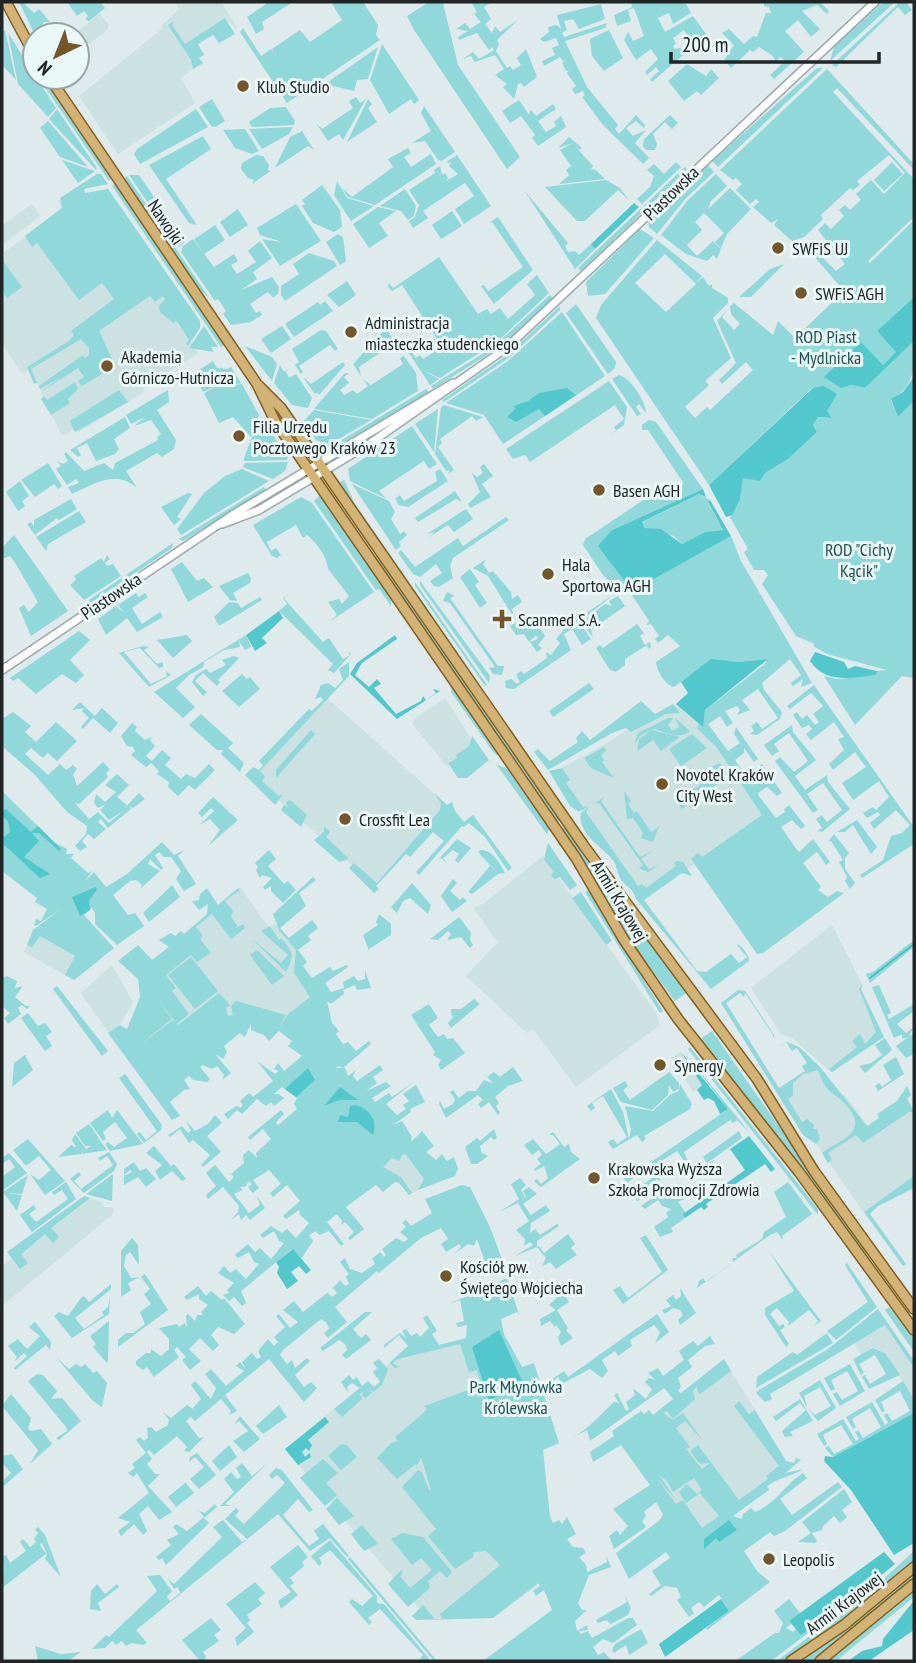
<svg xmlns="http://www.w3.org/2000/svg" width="916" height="1663" viewBox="0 0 916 1663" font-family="'PT Sans Narrow',sans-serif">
  <rect width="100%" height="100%" fill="#deeaeb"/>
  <path fill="#cbe1e2" d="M174,2H221L237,27L235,29L229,21L185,51L196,67L181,78L195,103L118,154L79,96L162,29L161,26L179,9Z
    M99,13L109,25L107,30L84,48L77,35H74Z
    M84,193L149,284L166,273L172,282L177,320L198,353L144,388L143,393L79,432L73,430L62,436L30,369L22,374L2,343V254Z
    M32,204L40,216L2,245V226Z
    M327,698L447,805L376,886L253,778Z
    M445,698L472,740L469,746L456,755L458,758L449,761V769L413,725L414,719Z
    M676,704L703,725L767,814L644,899L555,772L610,741L650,714H659Z
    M543,856L656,1013L660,1025L576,1087L533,1029L527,1033L466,976L498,942L473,908L483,904Z
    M240,887L269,928L275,923L307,962L294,973L317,1000L279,1031L233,1015L146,1056L128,1032L144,992L138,973Z
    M832,925L863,986L861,991L881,1035L832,1072L792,1038L781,1034L751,988Z
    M33,932L99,961L74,980L24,952Z
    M112,965L133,1002L120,1025L109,1033L81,993Z
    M681,1052L703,1085L693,1092L671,1058Z
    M820,1067L832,1086L846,1097L868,1126L907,1098L914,1109V1182L864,1213L779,1090L812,1068Z
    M404,1149L426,1179L420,1189L409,1195L392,1173L382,1180L380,1165Z
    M89,1198L101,1202L104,1207H113V1214L2,1306V1266Z
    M886,1325L914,1368V1400L885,1353L875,1348L861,1355L854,1343Z
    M469,1338L540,1562L537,1586L492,1618L429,1620L285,1449L368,1381L374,1387L382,1380L385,1367L398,1356Z
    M724,1359L791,1469L692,1542L619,1442Z"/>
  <path fill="#91d8db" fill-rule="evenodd" d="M19,2H23L34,13L39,9L50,22H44L40,30L44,35H35Z
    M67,2H100L105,8L89,21L85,19L88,16L84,11L77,16Z
    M269,2H293L262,22L264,29L256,34L247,17Z
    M331,2H363L378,25L376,35L380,40L287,103L240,32L243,28L261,56L271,49L274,54L272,49L300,30L310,42L342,20Z
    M429,2L443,3L458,65L520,157L507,169L414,30L407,16Z
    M471,2H492L484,7L491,19L485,24L492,33L495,26L500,32L518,20L497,40L499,44L496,51L507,68L510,66L513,70L521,65L517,58L526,49L537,77L524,87L521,83L518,84L514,99L503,87L507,84L495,75L504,69L495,55L475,62L471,56L463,59L473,52L479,59L494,50L492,47L489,50L477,33L459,40L458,37L468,31L456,29L465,23L470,29L481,22L474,14L477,12Z
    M631,2H685L691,13L673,24L669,13L658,18L665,32L693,16L706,34L694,45L684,30L673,38L676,44L673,46L675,49L681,48L683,55L652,82L650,79L659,71L656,67L647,75L645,72L658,59L651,49L636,60L624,40L628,32L633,41L644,36L634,8L628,10L631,21L617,26L614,15L632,7Z
    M764,2H820L829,11L827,14L817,5L802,11L820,29L811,37L798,20L785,31L804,52L774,79L770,75L785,61L780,57L776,62L773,56L759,47L753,52L750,50L731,68L724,60L734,45L722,33L729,29L744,44L753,36L757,37L766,13H771L769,7L764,6Z
    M883,2H895L830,61L834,47Z
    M900,2H906L912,10L905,15L898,7L836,67L832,65Z
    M601,4L605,19L579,29L573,19L564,21L567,30L562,33L564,37L607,23L605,28L565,41L587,87L618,125L615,129L619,134L636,115L645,125L644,128L636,121L626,128L633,136L646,130L635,143L649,158L643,164L603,125L582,97L585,95L583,91L575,94L572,89L576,86L567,73L569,70L566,71L562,63L567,59L563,61L560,57L544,66L542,61L555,55L552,48L559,45L556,38L544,42L540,39L549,32L548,27L557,25L561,29L557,15Z
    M225,18L235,34L219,43L213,35L198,44L204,55L199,58L203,63L193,69L191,60L168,25L174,21L172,25L185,44Z
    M5,30L16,80L2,65V32Z
    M609,30L623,58L604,71L592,56L590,39Z
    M8,33L56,108L48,117L18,84Z
    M382,44L419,100L414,104L411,99L389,114L370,80Z
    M378,47L368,79L357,80L354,91L325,84Z
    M687,64L706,76L711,69L719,78L701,95L697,91L684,101L668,81Z
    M817,68H823L718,167L712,161Z
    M827,69L914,164V170L837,88L833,92L914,179V217L868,261L870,263L914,220V297L877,331L897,352L883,365L841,388L851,385L865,388L914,341C914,369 916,384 891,400L898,417L914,401V678L902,676L855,725L824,676L837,679L876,675L877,671L887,670L827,654L813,646L815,644L796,636L762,584L768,575L764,570H754L744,552L748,549L730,517L740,498L743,478L765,473L788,459L817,432L813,425L818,417L832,418L827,411L832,400L812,388L709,485L596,318L601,305L657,240L702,276L696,283L703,277L709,286L712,284V288L728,298V303L713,318L731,358L705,381L709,385L685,407L695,418L707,407L710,410L753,370L746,362L722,384L719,380L736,363L717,321L728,309L722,317L734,330L740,324L731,314L730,306L734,303L773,335L778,321L795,338L844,291L807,248L805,250L801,247L806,241L836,271L845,264L818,230L825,223L831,229L844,216L839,210L845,205L850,210L861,200L856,194L871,180L884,194L905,173L889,155L857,181L860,185L853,190L850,188L821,215L823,219L804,237L792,241L774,225L778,219L771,223L753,207L759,202L756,199L750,204L736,190L742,184L736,178L733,180L720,170ZM665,254L696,284L666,312L635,283Z
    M38,77H42L111,179L109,181Z
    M356,97L360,103L366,99L343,140L339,134L328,141L316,123L322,129L353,108L349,101Z
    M212,99L225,121L216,127L211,126L199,107Z
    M368,99L372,104L368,108L377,122L347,142Z
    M519,100L529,115L531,110L536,116L553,104L556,109L538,121L546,132L556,126L554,122L561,116L566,127L538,146L532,138L535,135L521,116L510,123L502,111Z
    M424,106L455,152L442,161L438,160L425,141L412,143L431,131L421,113Z
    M286,107L295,121L294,125L252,127L249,122L270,108Z
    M57,109L97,168L96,170L49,119Z
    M196,109L208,127L140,164L134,154L137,149Z
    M670,115L678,123L672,129L665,122L653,134L657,144L655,150H646L643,146L644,139Z
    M48,121L88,167L60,157L40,128Z
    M293,127L289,134L262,149L249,129Z
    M245,129L259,151L252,154L235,148L223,130Z
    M302,131L314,150L308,146L275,168L290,137Z
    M203,136L211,149L166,179L197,225L189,223L149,165Z
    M569,137L582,148L579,150L574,145L593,166L591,169L596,170L605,179L559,184L569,175L566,170L571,166L560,150L573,143L558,148Z
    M408,148L411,153L404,157L411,167L431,154L436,164L375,205L348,197L342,188L352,197L393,167L388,159Z
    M256,155L263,156L269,165L268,171L272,170L252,184L254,180L248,178L241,169L242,163Z
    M457,155L491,206L464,224L455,209L474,196L465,183L423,211L428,218L413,228L409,221L415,217L419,205L409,190L435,173L434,170L440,166L442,175L445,173L448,178L446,181L458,174L449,166L451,163L446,162Z
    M62,160L95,171L78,183Z
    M676,162L681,167L642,204L637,199L650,187L654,176L647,170L654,164L664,174Z
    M892,162L903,174L884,191L874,180Z
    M708,165L714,172L686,198L657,234L649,227L648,222Z
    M685,167L687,170L581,271L578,268Z
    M97,174H101L108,184L84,189L85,193L108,189L200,321V328L188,346L186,343L189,340L177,321L173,323L160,312L159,306L165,299L163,296L155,302L150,296L99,331L115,366L82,386L78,381L84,377L78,368L42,391L61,377L40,389L39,386L83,355L85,358L89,355V348L81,339L31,369L37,383L34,384L27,367L69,341L74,335L71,331L114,299L102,283L79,300L37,243L32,247L25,236L62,208L59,199L63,204L60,198Z
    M716,174L727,186L711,201L708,209L730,188L751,209L727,234L721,248L715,242L724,233L704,213L695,222L702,230L687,245L679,237L697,256L713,241L721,249L717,259L713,255L707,261L686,254L661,235L688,200Z
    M129,175H139L185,242L178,247Z
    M127,176L210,299L198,288L124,178Z
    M606,180L620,188L629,200L618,190L585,221H577L545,187Z
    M337,181L347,198L374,206L351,221L334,195Z
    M115,184L224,345L221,347L112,186Z
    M322,185L340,210L342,227L334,232L313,223L302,206L305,204L302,200Z
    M405,189L416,206L414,216L408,220L401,211L380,206Z
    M524,190L568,243L565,246L568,252L575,251L579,255L591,244L595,249L575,269Z
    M296,204L321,241L280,266L262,239L282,242L260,235L257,228Z
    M378,207L396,211L379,223L388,236L369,248L353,224Z
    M238,209L248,225L230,237L220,222Z
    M452,211L462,226L441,239L432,225Z
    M498,217L533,270L494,304L481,286L484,285L488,291L523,267L492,222L489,223Z
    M215,225L225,240L204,254L194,239Z
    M640,229L654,238L605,294L588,296L586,282Z
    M338,234L343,237L346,261L340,265L326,242Z
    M193,239L214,267L234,254L238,261L231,265L237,274L256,262L248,251L260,241L272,258L253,272L257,279L241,290L272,277L279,287L278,294L273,298L268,292L250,304L256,313L260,311L262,315L251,322L231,325L223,314L226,311L218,299L215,301L181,252L183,246Z
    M309,253L334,261L337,266L285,301L281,295V286L299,274L293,264Z
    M439,257L478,314L487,309L491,314L500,308L508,319L535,295L527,284L537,275L549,293L498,341L440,378L423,370L439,379L430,385L405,347L407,345L416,358L420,355L423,359L439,349L436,344L439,342L402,285L392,291L388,287L389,283L393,288Z
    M3,261L22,287L7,298L2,290Z
    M784,264L751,297H739L770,269Z
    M347,281L356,295L339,307L327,295Z
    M550,295L553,298L498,348L433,389L431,386L492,348Z
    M325,301L333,311L294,337L285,324L318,302L320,305Z
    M576,304L616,362L615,368L608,374L566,313Z
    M560,306V310L510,357L444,402L442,400L507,355Z
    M562,312L605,376L503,444L484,415L446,403L508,361Z
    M204,326L218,347H211L214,352L189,348Z
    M282,326L291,339L271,353L261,339Z
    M386,328L399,349L394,352L390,346L359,367L361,376L353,364Z
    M321,330L326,331L338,349L335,351L330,345L299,366L303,372L301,374L295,365L299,362L292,349Z
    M245,346L272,357L277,364L272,381Z
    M404,356L416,373L418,391L372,419L314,409L345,373H349L344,377L349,383L340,390L344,395L353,390L357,394L368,386L363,379L371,385L403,364L400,358Z
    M213,361L217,368L227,369L231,367L241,383L229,386L242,384L259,415L251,437L233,417L219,423L204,393L221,384L203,392L194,373Z
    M343,362L345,365L320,394L314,393L303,377L311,384Z
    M280,365L284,372L291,368L286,372L289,378L296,374L312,398L308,408L292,405L274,383Z
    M619,375C630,377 646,402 646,413L639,404L636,407L641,414L637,416L612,379Z
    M609,381L627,407L624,425L610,435L616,430L614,427L624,419L615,405L530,462L525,455L513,459L506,449Z
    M75,382L78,389L68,399L70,403L51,415L41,399L44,396L47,400Z
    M426,389L429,392L333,449L332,446Z
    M119,390L128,402L75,432L70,421Z
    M168,390L169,402L157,410L176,440L174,449L162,457L157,453L126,471L137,488C115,469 95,484 72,494L68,487L79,483L76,479L67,485L56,469L61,466L57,461L63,464L68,461L64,454L66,452L84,471L104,463L113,470L115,463L158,440L157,437L161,434L151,420L134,426L145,417L131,424L126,415Z
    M444,405L483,417L476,421L472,416L440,439L442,443L438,447L454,470L448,474L450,470L446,471L435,454L441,407Z
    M438,409L434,452L415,424Z
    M314,410L371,420L329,445L316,440L303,422Z
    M125,417L130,428L114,439L119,449L115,454L96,461L87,443L77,448L81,455L78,457L70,450Z
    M261,417L288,458L287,460L244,461C244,455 257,426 261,417Z
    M649,420L656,422L703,489L612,530L632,590L731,536L741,561L812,683L801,687L803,679L793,686L791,683L801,675L790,659L762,683L764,690L782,712L780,719L757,735L750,734L754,731L751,726L757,722L762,729L778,718L758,689L742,700L750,710L737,715L740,710L737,706L725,711L733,723L727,727L720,716L708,724L728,751L740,743L734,734L736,727L758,759L754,762L744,748V753L735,760L752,785L761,778L758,768L762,764L782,793L777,796L767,787L758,793L759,796L776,818L785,812L784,809L789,805L805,826L801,829L792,820L781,827L797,850L799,852L813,839L830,862L826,865L817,852L803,863L821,887L818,890L828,897L837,891L844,893L763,953L757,954L691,859L698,853L702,857L762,815L717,748L697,728L699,724L702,726L705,710L765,664L767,659L738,662L711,660L674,687C665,685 657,671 656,662L680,646L668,635L658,643L655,639L659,636L651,624L646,625L649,621L628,589L620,592L603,575L583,545L585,539L654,493L660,494L661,499L683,489L680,487L684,484L648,430H642V425Z
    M412,426L437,464L429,469L424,461L379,491L387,499L350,481L348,469Z
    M288,462L285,471L273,479L243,467L245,463Z
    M48,463L62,486L58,489L54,484L35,497L21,480Z
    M484,464L493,476L482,484L491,497L470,508L468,504L480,492L472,473L477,477L483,473L480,467Z
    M242,469L269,481L181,535L177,529L204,493L225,476Z
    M440,469L448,481L408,507L399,505L395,499L400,495L404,501L437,481L435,472Z
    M344,480L355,504L482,687L338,483Z
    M20,481L29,496L22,501L25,506L18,511L6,492Z
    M352,484L389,501L395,512L391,519L400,534L404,531L407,535L399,542L401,546L396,550Z
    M264,487L266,490L183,541L179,539Z
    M455,491L462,502L456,499L418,522L415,518Z
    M188,493L192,494L177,517L181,519L174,525L161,507Z
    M699,494L710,500L708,503L723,530L705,532L682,544L674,536L644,528L641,523Z
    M320,495L391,598V606L379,589L376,590L314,501Z
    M301,497L312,503L374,592L329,622L337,615L328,602L339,599L342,604L349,596L328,569C327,556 317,544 307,535L303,538L296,525L267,542L271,551L276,548L281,555L277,558L272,556L253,525Z
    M71,499L77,509L59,520L57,518L35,535L27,524L31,522L34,526V520Z
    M466,509L473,519L454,532L448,525L428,538L435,532L427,534Z
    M79,511L86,522L48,544L46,551L36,537Z
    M506,517L509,520L453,558L450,566L453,578L439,587L434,586L430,581L442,573L436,564L420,577L413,574L398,553L401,550L415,567L458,538L463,546Z
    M14,535L68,611L31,636L19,608L24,605L29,612L38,602L14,561L10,556L2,559V548Z
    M363,542L379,560L560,820L557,822Z
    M173,543L172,548L91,603L89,600Z
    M107,555L110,559L105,563L107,566L113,564L121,576L84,600L70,585L76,580L74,576L101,558L104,562Z
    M486,559L483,564L489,573L493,571L511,592L512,599L518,595L522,602L512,609L513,616L488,576L473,568Z
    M182,562L197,581L204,578L213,587L220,583L188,602L171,569Z
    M470,569L479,582L475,585L487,603L480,608L460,577Z
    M248,573L251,578L250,583L233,593L237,601L230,600L219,586Z
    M420,581L490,676L489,683L420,585Z
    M415,582L487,685L485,686L415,586Z
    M447,592L455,596L450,598L498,666H504L502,675L493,674L489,668L495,667L450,603L443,601Z
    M136,593L139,597L145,593L148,597L132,608L142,624L160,612L163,617L137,632L127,618L106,635L98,619L116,606L124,613L118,605Z
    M616,593L579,622L591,639L582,645L572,629L564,634L571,650L514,689L506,688L505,681L511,679L517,684L520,682L516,675L521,671L524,674L547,658L546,652L551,655L560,643L556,639L567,626Z
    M288,594L284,598L287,602L323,642L329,638L343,659L350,655L348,651L351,654L334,673L328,670L333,664L279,611L287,604L283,598Z
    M618,596L625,606L591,630L593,638L582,622L605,604L612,606L609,601Z
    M260,597L262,600L219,626L214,617L229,602L238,603L241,608Z
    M532,615L545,636L538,645L542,648L537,652L530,642L538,639L536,635L529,642L524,634L516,635L510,626L517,622V618L521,623Z
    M637,624L644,633L640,636L645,645L650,642L651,647L648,649L647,645L625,659V665L616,672L610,670L596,648L600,645L603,648Z
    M79,631L90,640L70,660L84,675L76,683L62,674L36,694L18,678L13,681L10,678Z
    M187,635L192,641L173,658L157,640Z
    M246,635L251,647L245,650L239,641L240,647L224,650L204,662L203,667L189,675L176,688L195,707L183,718L154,692Z
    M143,646L149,647L144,650L157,664L163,662V667L159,668L140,648L124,652L151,684L167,676L166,671L171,675L149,687L119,653Z
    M234,656L239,658L218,680L220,682L217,686L203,673L195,681L207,692L203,696L192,682L196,675L206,669L210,673L226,665L222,660Z
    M349,662V676L260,771L265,777L262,781L279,796L283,794L275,805L245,775L253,767L259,770L263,765L259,761L309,709L312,711L323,700L321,697L315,699L321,685L328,683L335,688L343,680L339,669Z
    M242,674L247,679L250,677L260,689L239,707L222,691Z
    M589,683L594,689L553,717L549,711Z
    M814,685L914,827V844L862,878L860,875L883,860L891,836L902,833L910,825L896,810L874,829L870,823L880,815L878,812L867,818L863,813L873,807L876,810L889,797L879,781L853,800L842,783L866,767L855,752L833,770L829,764L844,750L838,739L844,737L834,722L811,740L806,734L812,729L809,725L802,728L793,715L797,712L802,719L807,715L815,725L819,722L813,714L823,706L811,693L790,709L787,706Z
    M452,686L501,757L494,753L451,692Z
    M641,701L655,714L673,704L680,713L666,714L631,732L626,728L612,733L548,770L534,752L538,749L550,761L578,742L576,738L582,731L590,740Z
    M80,702L95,716L102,708L118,723L110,733L93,718L83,729L81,727L89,718L82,711L84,708L72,710Z
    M13,712L31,726L25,732L36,742L56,722L77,741L57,761L48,753L43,758L31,748L25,754L48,775L60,764L66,770L73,765L77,769L73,774L77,786L103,762L110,769L106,773L108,777L79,804L75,803L89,819L98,812L109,823L123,811L109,820L100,810L106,804L98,808L94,803L96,794L105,802L116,792L105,785L117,774L129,785L117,797L127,805L123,810L139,793L145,799L133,808L130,806L131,809L108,828L101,819L98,822L106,829L94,839L88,834L82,841L87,847L80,851L75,846L86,834L87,826L67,812L35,775L2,746V719Z
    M201,714L233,743L228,748L244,763L240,772L221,754L223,750H217L189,725Z
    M668,718H673L668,725L672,731L679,727L675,718L690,731C677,740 667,732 653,729L640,736L634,745L638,733Z
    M132,723L137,727L135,731L145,740L152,737L150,740L155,746L146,756L152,761L162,750L171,758L165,765L181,779L186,774L195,778L209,764L215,770L195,790L189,785L178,796L168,787L169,782L157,774L159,771L151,763L146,767L131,755L135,751L133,747L127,746L121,736Z
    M792,725L793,732L816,760L795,776L805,790L827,775L828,782L850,809L822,832L817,831L822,828L816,819L822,815L827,822L842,810L823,783L807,794L818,810L813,813L775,761L780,757L794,772L808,761L789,733L774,744L779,751L772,756L764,745Z
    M311,730L315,734L276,778V770Z
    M652,730L680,737L661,751L653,740L637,751L639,739Z
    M692,734L707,748L681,766L669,749Z
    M472,736L489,760L467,778H458L448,763L457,758L456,755L469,746Z
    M604,747L606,751L601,755L604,760L602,762L614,778L591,768L584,758Z
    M720,763L727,773L726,778L682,809L678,804L689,797L687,794L715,774L711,767Z
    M496,764L511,771L550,827L547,834Z
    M562,768L570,780L566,783L583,807L588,806L579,812L570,806L549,771Z
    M2,791L54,842L67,849L66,854H74L71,858L88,873L92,871L85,881L94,872L106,887L127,874L162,842L174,855L184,850L178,856L196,884L184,891L176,879L181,871L171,857H164L159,852L155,855L163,868L161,870L150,859L148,864L160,871L140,889L142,885L136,880L130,881L113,895L128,915L135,913L144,926L117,945L95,924V913L92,908L84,915L114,948L74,980L65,975L75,956L40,936L32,947L27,945L33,930L62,908L36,926L34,925L36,919L41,921L47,909L35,902L37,898L2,871Z
    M624,791L631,801L628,804L634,813L637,811L651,832L659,827L653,842L641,838L643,833L633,818L627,819Z
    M434,793L447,805L452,802L455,811L464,822L473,815L512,868L508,871L485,837L469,823L464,827L462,826L419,875L416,872L444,841L433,832L410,857L406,854L376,886L379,889L374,893L349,868L354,863L377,883L440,810L441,803Z
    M213,797L238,820L208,846L220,830L210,819L199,825L214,811L211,808L202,817L198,813Z
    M604,797L601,801L640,857L652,851L641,859L649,869L660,864L648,872L639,868L643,865L599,803L594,804Z
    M290,800L307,815L301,827L281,810L284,805L288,807L286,802Z
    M589,807L586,812L638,886L642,884L646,888L676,866L674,863L677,861L683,862L692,876L682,873L644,900L697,971L706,972L731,954L739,963L747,957L736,944C742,945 749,955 749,961L711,989L636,899C633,889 629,889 623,882C617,876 618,869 614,862C604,847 577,835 581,813Z
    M857,820L877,847L871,854L853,825L845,832H837Z
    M324,826L330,832L326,837L348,858L346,860L339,862L314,840L324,832Z
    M565,827L688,992L675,1001L629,939L562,829Z
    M834,834L849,853L845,858V869L855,883L850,889L845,881L847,877L839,862L843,860L831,841L828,842Z
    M457,839L471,848L458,863L455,860L459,854L453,850L443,858L448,864L441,858L438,860Z
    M548,843L577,885L570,890L560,877L554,879L551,875L554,872L544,860Z
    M269,850L276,859L268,866L284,884L288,881L296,890L283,903L271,891V886L265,890L263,887L272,878L262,875L260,878L256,870L258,867L255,863Z
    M480,850C492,849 500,863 505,873L498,874L472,894L468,892L490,866L478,854L497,872L478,852Z
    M313,877L316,880L299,893L306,906L280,928L289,938L312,920L318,928L308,936L311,940L298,950L307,962L303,966L312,978L330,967L333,971L347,965L348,967L325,983L331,992L344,988L343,982L354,976L358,981L365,979V970L371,988L357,990L355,985L343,990L344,994L331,1004L327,1001L332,1023L339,1031L336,1034L343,1044L348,1042L356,1051L369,1041L371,1044L343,1068L338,1066L336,1068H345L348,1076L356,1070L353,1076L357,1081L380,1065L383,1070L373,1077L377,1083L366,1091L386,1082L391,1086L372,1098L375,1102L389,1093L392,1097L414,1082L386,1104L397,1115L406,1109L403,1105L409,1101L403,1094L416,1085L425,1102L410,1109L411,1112L393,1125L402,1121L412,1137L411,1142L422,1131L434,1146L426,1152L436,1160L442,1154L447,1161L454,1157L458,1169L455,1176L418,1190L424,1179L406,1155L403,1154L399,1161L392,1158L383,1167L401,1177L412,1193L409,1195L399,1183L395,1182L383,1192L376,1185L346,1207L364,1229L350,1240L348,1238L354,1232L345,1222L341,1225L342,1221L337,1214L327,1222L344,1244L341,1246L329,1231L319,1235L316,1231L309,1235L313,1241L301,1259L292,1249L241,1291L246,1303L242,1306L234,1297L229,1301L223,1295L229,1293L227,1290L234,1283L218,1273L224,1266L230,1273L236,1269L246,1279L259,1264L254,1262L249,1252L238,1258L235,1255L248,1244L255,1252L260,1248L271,1259L284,1243L279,1241L274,1231L263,1238L260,1235L271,1226L282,1233L287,1229L296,1238L309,1223L300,1215L299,1210L286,1219L283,1216L300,1201L287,1185L273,1197L270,1193L281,1184L269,1170L253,1180L259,1188L253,1193L248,1187L252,1184L249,1181L246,1186L240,1187L243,1190L234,1194L249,1213L260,1205L257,1196L265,1208L250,1220L246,1215L241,1220L239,1214L231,1220L238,1212L239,1206L223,1187L208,1199L206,1195L216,1186L206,1173L215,1165L229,1182L234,1177L231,1174L244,1163L243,1155L249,1150L257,1158L256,1153L271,1139L263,1129L250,1140L248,1137L281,1110L284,1114L276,1122L278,1125L297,1109L294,1104L297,1098L282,1087L274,1094H279L284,1098L274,1106L271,1102L266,1106L257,1099L242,1114L237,1110L228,1119L224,1114L237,1106L240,1108L243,1105L240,1101L249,1093L253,1097L273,1081L257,1061L275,1074L279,1071L274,1069L278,1063L284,1071L302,1056L288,1046L292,1041L279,1031L269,1041L264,1035L251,1030V1024L245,1037L240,1033L224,1046L227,1052L223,1059L215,1054L231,1073L222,1080L224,1075L217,1066L212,1069L203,1065L200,1067L210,1079L207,1082L193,1080L189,1076L184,1080L190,1089L184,1090L170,1102L180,1116L172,1120L108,1033L120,1025L127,1029L140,997L138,979L118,961L138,945L152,960L169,947L159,940L171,933L175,936L181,931L184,934L207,914L208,904L199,910L192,901L199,900L200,894L207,888L218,905L238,888L241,894L238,891L225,901L233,911L231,917L238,927L243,924L245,928L231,939L212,914L196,927L203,936L200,939L211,953L197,962L191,955L166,975L176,988L172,991L189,1014L177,1024L159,1001L172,1019L138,1046L173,1020L178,1025L219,993L230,1005L226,1008L228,1016L233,1015L231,1006L236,1001L286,1015L278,1030L288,1014L310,997L294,973L296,950L279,930L273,914Z
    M453,879L457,883L450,891L460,900L463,897L467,901L452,912L441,896Z
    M412,883L431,905L428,914L410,898L403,901L397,913L391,907Z
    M172,885L180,897L149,922L143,913Z
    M588,890L663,1011L660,1013L585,892Z
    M581,892L612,941L606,945L572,898Z
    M379,914L391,924V935L369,949L370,953L363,935L378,925L376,922Z
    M459,917L471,933L470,940L473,945L470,948L461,937L447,940L451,934L448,931L438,940L430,939Z
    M270,926L279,940L281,938C293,951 295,956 286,972L252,939L281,963L288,955L261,931Z
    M914,940V947L870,983L866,974L873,972Z
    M257,950L284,976L272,985L250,955Z
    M191,957L218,991L195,1009L168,975Z
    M7,976L17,981L15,988L23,986L15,997L26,1006H30L27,1009L22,1005L18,1008L21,1014L8,1024L4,1018L10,1013L2,1006V978Z
    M862,985L861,989L884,1037L832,1072L792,1038L829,1069L857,1047L852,1041L860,1034L865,1044L876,1032L859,989Z
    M879,985L891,1013L887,1015L889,1019L914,1004V1011L897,1024L906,1033L914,1027L909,1036L914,1033V1054L906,1058L896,1046L907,1038H902V1034L894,1038L872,987Z
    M57,986L108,1051L102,1056L53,989Z
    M738,990L745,991L774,1035L773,1040V1035L745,993L744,997L740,993L726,1003L779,1088L805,1071L802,1066L807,1063L797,1048L792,1051L786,1042L777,1048L787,1042L799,1047L820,1067L867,1126L879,1118L877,1114L897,1101L907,1086L911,1095L907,1099L914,1112H909L863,1143L856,1135L828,1153L832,1160L828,1163L822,1153C831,1146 849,1139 854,1129C861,1113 837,1097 831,1092C823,1087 821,1076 818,1070L803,1074L793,1083V1096L788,1099L802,1122L807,1119L814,1125L813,1129H817L820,1139L816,1144L803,1135L721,1003Z
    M474,999L480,1004L451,1028L448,1023L455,1015L452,1017L451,1009H461Z
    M429,1004L438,1018L429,1025L438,1037L444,1034L447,1039L453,1038L465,1053L441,1070L438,1065L441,1060L433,1055L435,1052L411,1015Z
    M28,1013L38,1026L45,1023L52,1032L46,1036L52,1046L45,1051L21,1018Z
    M712,1031L867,1252L865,1254L798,1164L699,1040Z
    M885,1038L892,1050L865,1073L859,1066L871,1063L882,1055L875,1045Z
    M690,1047L818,1209V1215L688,1049Z
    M683,1051L750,1133L737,1120L733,1123L730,1120L684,1152L691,1167L689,1168L677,1151L653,1166L661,1181L657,1179L638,1193L640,1200L637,1201L632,1192L651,1179L650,1172L645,1169L627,1183L623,1177L625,1175L628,1178L728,1109Z
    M25,1055L33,1070L12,1087L14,1063Z
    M896,1057L904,1074L878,1091L875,1086L879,1083L882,1087L891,1080L883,1065Z
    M513,1067L523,1081L508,1086L495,1097L499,1103L496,1106L500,1113L498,1115L489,1102L481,1108L478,1104L483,1100L478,1095L446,1118L439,1104L440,1101L444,1109L453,1104L455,1099L450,1092L453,1090L459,1098L468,1091H476L484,1080L493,1083L487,1077L494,1072L500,1077Z
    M669,1072L679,1083V1089L673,1092L669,1085L668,1095L652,1110L621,1102L613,1088L625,1081L628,1086L623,1090L630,1100Z
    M125,1074L162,1125L161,1130L144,1143L137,1134L140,1132L146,1140L157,1131L119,1078Z
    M680,1084L692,1104L690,1109L644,1136L646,1139L642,1142L637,1135L613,1149L608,1142L613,1139L617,1144L627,1137L603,1096L592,1103L595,1108L591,1111L587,1106L611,1089L623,1112L629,1139L631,1130L625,1106L653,1111L671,1094L679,1091Z
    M108,1110L112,1118L117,1110L143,1144L110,1151L105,1144L108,1142L114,1147L127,1138L115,1122L103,1132L106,1139L103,1141L90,1123Z
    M215,1115L222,1123L207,1136L221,1152L203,1167L201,1165L210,1155L193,1140L189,1143L180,1129L170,1137L168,1135L182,1126L188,1133L191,1131L186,1121L195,1131L208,1124Z
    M89,1124L99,1138L96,1141L99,1139L107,1150L82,1154L85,1149L81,1154L58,1157L71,1145L76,1147L72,1140L75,1134L86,1149L91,1146H85L76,1133Z
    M494,1129L497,1138L494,1140L491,1137L480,1146L482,1153L488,1156L477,1164H471L465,1147L477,1138L480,1141Z
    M739,1131L742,1138L707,1163L703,1157Z
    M553,1132L564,1147L569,1144L571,1152L580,1159L541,1187L534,1181L537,1179L541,1184L548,1178L544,1166L535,1171L534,1169L541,1164L537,1159L542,1155L539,1150L532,1155L524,1145L533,1139L546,1154L560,1144L553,1135H549Z
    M28,1139L65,1181L45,1195L30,1174L39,1180L51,1170L39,1156L26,1166L13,1150Z
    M154,1146L171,1166L174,1164L186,1179L182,1181L172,1171L160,1180L155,1171L162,1165L146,1153Z
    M109,1152L117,1164L114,1171L84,1193L70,1179L79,1172L81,1175L74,1181L81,1189L113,1165L107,1156L100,1161L98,1158Z
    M9,1153L27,1173L2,1191V1177L15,1167L9,1159L2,1164V1158Z
    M134,1162L140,1171L146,1168L156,1179L146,1187L138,1177L124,1185V1176L132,1172L130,1170L124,1175V1169Z
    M113,1174L112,1201L86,1194Z
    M28,1175L22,1194L7,1193L22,1195L17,1211L3,1192Z
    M914,1176V1188L878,1206L870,1214L906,1264L903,1266L864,1212Z
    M520,1178L526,1185L521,1190L525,1197L519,1201L526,1197L523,1191L529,1187L537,1194L523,1204L531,1215L546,1205L550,1211L531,1223L530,1233L535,1229L540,1235L557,1224L559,1226L537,1241V1247L539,1246L544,1253L568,1234L575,1244L571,1248L577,1255L556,1269L550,1262L542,1266L546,1258L537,1247L515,1256L533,1245L530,1242L524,1246L525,1239L516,1230L529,1221L518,1203L501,1211L519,1199L511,1184Z
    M66,1182L76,1199L32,1232L20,1215L34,1205L36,1209L29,1214L36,1222L68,1199L62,1190L54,1195L52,1192Z
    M788,1182L812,1214L782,1236L783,1240L777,1232L770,1235L697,1288L699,1281L703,1278L706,1282L733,1262L732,1258H737L736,1255L762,1239L764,1232L786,1217L774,1192Z
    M462,1185L470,1187L490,1227L503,1262L501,1267L492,1271L486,1265L477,1239L474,1246L468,1244L454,1254L461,1247L459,1244L446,1252L441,1244L448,1239L441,1228L421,1238L379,1273L377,1271L335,1307L347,1322L328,1338L324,1333L329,1329L327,1323L321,1319L283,1350L280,1355L287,1364L292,1360L295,1368L307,1358L310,1361L295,1375L304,1387L311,1382L317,1388L304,1402L269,1359L225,1395L237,1411L229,1415L231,1411L221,1399L195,1421L191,1417L186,1421L199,1438L204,1437L189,1452L184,1451L187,1447L177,1436L154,1455L149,1450L147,1452L152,1459L147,1464L155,1474H160L148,1486L172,1512L159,1520L148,1506L139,1514L147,1531L143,1535L134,1524L121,1536L118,1531L130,1522L118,1518L149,1493L137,1473L133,1477L128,1473L135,1468L132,1464L146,1453L136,1440L140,1437L144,1441L148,1438L147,1428L151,1427L156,1432L168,1425L169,1420L163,1412L171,1418L187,1405L195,1410L193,1408L201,1399L191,1385L195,1381L211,1399L216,1388L205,1374L211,1369L226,1386L244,1371L236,1366L240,1362L246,1369L242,1362L252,1353L257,1359L261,1357L258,1351L268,1339L274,1346L278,1342L274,1337L285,1327L276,1316L279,1314L290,1328L298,1322L283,1310L294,1301L303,1312L327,1293L332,1297L337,1293L333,1288L340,1280L345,1286L349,1284L346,1277L349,1274L340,1262L345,1258L350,1269L362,1273L375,1264L372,1259L380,1252L384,1257L386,1255L382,1249L396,1238L404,1242L408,1239L400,1232L406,1227L402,1223L406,1220L411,1226L432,1213L425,1199Z
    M668,1187L691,1196L678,1202L686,1213L685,1218L671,1228L673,1232L660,1237L654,1227L668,1217L666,1213L671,1209L662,1206L658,1200L645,1209L641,1206Z
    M84,1196L90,1198L51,1228L59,1237L53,1243L45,1234L21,1254L28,1263L20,1269L7,1252Z
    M646,1235L668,1270L623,1304L613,1290L620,1286L628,1298L662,1272L640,1238Z
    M132,1238L138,1245L139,1265L130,1252L126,1255L124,1266L131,1278L140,1277L128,1283L131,1290L121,1297V1251Z
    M769,1251L821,1321L814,1326L818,1321L809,1310L788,1326L789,1322L777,1308L770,1314L779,1326L783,1324L785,1327L780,1330L789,1344L786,1347L765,1315V1308L794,1291Z
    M847,1263L877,1307L836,1340L827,1331L868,1302L845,1265Z
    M145,1274L168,1310L118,1347V1340L126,1333H133L145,1324L140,1312L151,1304L144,1294L150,1289L141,1277Z
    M507,1278L510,1285L501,1288V1300L512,1292L519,1315L517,1312L501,1319L504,1334L522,1367L534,1363L559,1443L543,1450L550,1517L553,1523L559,1520L562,1524L567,1517L576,1534L567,1539L573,1547L583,1548L586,1553L579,1557L586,1565L587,1572L607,1562L606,1555L611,1567L589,1575L578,1603L582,1610H587L575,1621L577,1631L587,1625L588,1630L579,1631L581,1634L588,1631L592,1638L628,1618H633L637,1625L613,1643L603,1639L593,1647L598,1655L604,1652L612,1661H483L552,1610L544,1590L536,1596L533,1591L540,1586L538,1583L493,1618L416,1620L412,1616L423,1605L435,1619H442L440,1614L500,1565L486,1551L474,1552L473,1557L455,1569L428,1536L436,1529L402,1487L418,1470L422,1472L429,1490H431L421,1457L417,1466L416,1464L397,1479L377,1458L391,1443L398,1441L395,1437L427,1410L425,1406L481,1385L477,1370L469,1372L460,1344L398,1359L392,1363L399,1367L395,1368L389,1363L408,1346L399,1335L384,1348V1345L400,1333L407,1339L402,1331L406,1329L411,1336L417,1333L420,1337L429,1328L423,1318L427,1315L437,1331L432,1334L439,1345L466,1338L467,1325L458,1327L456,1323L464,1321L460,1300L447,1305Z
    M111,1284V1289L75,1318L84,1329L104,1315L102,1312L108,1307L110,1296L109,1314L72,1338L54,1316L59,1312L68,1316L81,1298L84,1296L89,1302Z
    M198,1286L206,1296L211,1291L222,1300L224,1298L245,1324L234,1334L218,1327L211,1335L219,1345L213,1351L200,1338L189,1349L201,1361L190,1370L182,1360L186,1357L177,1347L174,1350L179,1357L154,1377L147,1367L143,1370L136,1365V1361L146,1353H151V1349L161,1356L169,1349V1339L159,1328L177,1324L179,1327L185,1323L187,1328L186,1316L188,1314L195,1321L197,1315H203L201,1312L208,1305L199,1299V1294L187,1300L184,1297Z
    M680,1288L696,1313L680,1325L678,1320L683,1315L680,1310L673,1308L665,1314L662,1310L671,1306L666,1300L673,1295L676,1300L681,1296Z
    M563,1292L569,1302L557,1310L568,1328L566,1330L573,1338L561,1346L558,1338L561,1332L556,1325L555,1327L550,1321L541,1326L540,1319L556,1310L549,1305Z
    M889,1307L914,1337V1352L885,1310Z
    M878,1309L914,1361V1368L885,1325L770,1394L772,1399L765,1402L756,1393L759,1390L828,1349Z
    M365,1312H372L353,1329L361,1338L366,1334L371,1340L346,1359L342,1355L347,1350L345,1344L339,1340L323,1351L320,1348Z
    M657,1314L669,1332L655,1343L660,1332L654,1325L630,1340L632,1346L618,1356L615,1351L602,1360L608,1371L602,1378L590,1369L552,1389L561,1382L558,1377L550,1384L549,1381L564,1371L568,1377Z
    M109,1321L108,1361L107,1363L93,1347L96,1344L90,1336Z
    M35,1322L51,1342L50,1350L46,1345L15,1370L14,1368L27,1356L24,1353L14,1362L17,1357L8,1346L18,1339L27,1349L40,1336L29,1327Z
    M827,1333L833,1343L756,1388L757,1377L793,1352L797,1355Z
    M710,1336L715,1344L705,1346L688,1360L692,1367L678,1378L681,1387L678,1391L681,1393L724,1359L731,1371L699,1395L697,1387L693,1390L695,1399L673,1419L667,1411L663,1413L673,1420L683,1413L703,1441L685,1421L676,1428L690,1447L686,1449L702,1469L710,1463L700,1464L690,1451L698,1445L739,1500L768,1479L766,1476L779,1466L734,1406L739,1401L749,1414L755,1410L786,1461L794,1463L796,1458L792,1456L801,1460L785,1473L803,1469C791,1477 777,1478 767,1486L769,1490L733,1516L742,1519L743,1514L751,1508L755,1512C777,1503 784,1485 803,1473L807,1478L780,1499L792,1515L838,1482L842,1487L785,1531L774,1536L770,1532L744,1551L757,1571L770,1582L707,1630L706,1628L729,1611L719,1595L704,1607L699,1602L691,1608L694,1613L689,1617L677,1600L681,1597L677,1588L665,1586L651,1596L649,1594L661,1585L652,1571L670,1558L666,1552L629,1579L616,1553L660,1520L663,1514L656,1502L644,1512L646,1516L642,1521L646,1527L614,1549L609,1536L617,1530L620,1535L628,1526L613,1509L650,1485L621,1445L593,1462L590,1452L614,1436L612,1431L641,1411L644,1414L649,1410L653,1415L673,1399L664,1388L590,1441L587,1430L572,1438C590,1428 605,1410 614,1402L619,1403L614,1395L617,1393L626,1411L629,1409L626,1402L635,1395L633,1388L646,1399L652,1389L645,1382L649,1378L655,1380L648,1373L658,1368L663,1376L684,1360L679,1351L693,1341L698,1346ZM660,1476L667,1481L673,1492L694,1478L702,1490L697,1494L687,1484L679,1492L686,1503L700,1493L719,1516L702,1528L683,1500L676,1504L657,1478L676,1500Z
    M873,1348L885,1353L900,1375L869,1389L862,1377L865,1375L870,1384L886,1374L875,1355L859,1364L864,1373L861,1375L853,1359Z
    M56,1357L69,1369L76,1364L81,1367L85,1364L93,1373L97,1371L107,1383L102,1407L92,1400Z
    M379,1359L388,1369L382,1385L373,1392L369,1388L372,1393L365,1398L362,1395L364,1392L359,1394L363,1398L342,1417L334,1409L360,1388L352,1383L347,1387L348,1392L341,1382L349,1375L353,1380L357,1377L362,1386L368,1381L374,1387L380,1382L373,1372L377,1368L373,1363Z
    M850,1364L865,1391L840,1406L833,1394L837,1392L842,1400L858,1391L847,1371L831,1380L835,1389L831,1391L824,1378Z
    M37,1374L43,1375L57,1391L51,1399L62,1398L81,1421L59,1440L56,1438L67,1431L66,1427L28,1381Z
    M820,1380L836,1408L818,1421L808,1409L815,1415L831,1406L820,1387L804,1396L807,1407L799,1393Z
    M903,1381L914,1400V1413L833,1457L825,1448L829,1446L834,1454L853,1444L841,1425L823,1435L827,1444L824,1446L817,1434L843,1419L856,1441L859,1439L855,1432L858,1430L863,1438L881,1427L870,1408L852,1419L856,1427L853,1429L846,1417L872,1402L885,1425L888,1423L884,1415L887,1413L892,1421L910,1411L900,1391L881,1402L885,1411L882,1412L875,1400Z
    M11,1394L31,1418L28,1429L31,1431L41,1429L52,1444L30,1464L38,1450L2,1406Z
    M800,1399L813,1421L790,1432L793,1436L785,1437L782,1431L806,1410L800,1403L776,1421L773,1417Z
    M279,1405L287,1417L263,1434L256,1426Z
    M240,1416L260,1439L244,1452L233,1441L248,1431L239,1421L234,1425Z
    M341,1444L347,1445L357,1457L341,1470L328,1456Z
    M229,1445L237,1457L220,1471L212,1461Z
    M197,1453L216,1475L199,1489L190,1479L204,1467L195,1457L189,1462L190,1457Z
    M12,1454L23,1469L4,1486L2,1481L11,1473L2,1463V1456Z
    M323,1459L338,1473L326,1483L337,1495L325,1506L300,1478Z
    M242,1463L252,1476L268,1463L225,1504L231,1506H220L234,1492L224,1479L231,1472L237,1479L241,1477L236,1468Z
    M276,1468L282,1470L313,1510L309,1512L298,1499L283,1515L309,1546L319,1539L314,1531L323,1524L349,1556L347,1557L330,1538L310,1551L278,1514L151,1618L136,1630L147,1643L143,1645L131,1643L126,1646L122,1641L116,1645L112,1641L105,1648L92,1649L106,1635L109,1637L157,1591L147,1576L160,1575L172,1591L167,1597L170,1601L180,1593L178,1587L174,1589L168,1579L174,1584L222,1537L213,1527L223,1520L242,1542L247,1539L225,1519L236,1508L239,1511L235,1516L244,1524L285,1483L277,1475L272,1479L269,1475Z
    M185,1483V1482L194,1493L176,1507L168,1497Z
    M844,1489L852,1502L842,1510L847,1517L840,1523L834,1516L823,1526L822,1530L812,1533L817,1541L815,1543L798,1542L811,1533L802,1522Z
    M337,1498L354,1516L339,1525L326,1509Z
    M215,1504L217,1507L204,1518L209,1523L166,1565L162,1558L159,1560L156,1557L171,1545L167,1540L179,1534L173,1527L176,1524L187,1531L204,1517L199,1511L205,1513Z
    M362,1525L378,1544L364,1551L351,1534Z
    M38,1527L45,1535L61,1577L45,1559L47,1554L42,1543L40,1545L46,1554L2,1588L4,1567L2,1556L6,1555L10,1563L26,1551L20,1542L23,1539L30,1547L36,1542L34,1539L38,1533L35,1530Z
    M402,1533L423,1537L452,1572L447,1578L440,1571L428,1581L430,1588L408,1607L388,1584L401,1570L403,1573L400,1576L410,1588L432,1570L421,1558L412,1565L391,1539Z
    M330,1540L377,1596V1603L384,1604L431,1661H423L420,1658L423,1655L380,1609L368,1618L372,1622L369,1625L349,1602L352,1599L362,1606L373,1596L330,1550L319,1558L322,1563L319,1566L311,1556Z
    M298,1545L308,1557L302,1562L304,1566L290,1578L294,1583L290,1586L298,1595L281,1609L278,1601L291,1592L270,1567Z
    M914,1551V1560C873,1598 829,1631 783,1661H777L880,1582Z
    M350,1557L437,1661H434L348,1559Z
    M914,1573L911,1581L813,1661H801Z
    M255,1582L265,1593L258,1599L262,1604L247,1615L250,1620L247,1623L254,1632L237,1646L235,1638L246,1628L226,1604Z
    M97,1584L105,1594L117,1584L119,1587L98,1603L101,1611L90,1609L91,1591Z
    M914,1589V1597L836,1661H825Z
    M624,1594L631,1608L628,1615L611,1624L606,1620L598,1623L596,1620L627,1602Z
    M789,1599L800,1613L789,1621L791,1624L786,1628L793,1632L796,1629L801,1634L848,1600L849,1602L771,1661H735L775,1633H779L783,1623L774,1611Z
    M211,1618L221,1630L214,1635L219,1641L203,1652L206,1656L204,1661H200L182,1640Z
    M641,1629L648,1643L629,1655L626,1645L614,1653L612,1650L615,1644Z
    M35,1646L61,1654L81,1652L68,1661H38Z"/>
  <path fill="#52c8cd" d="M634,203L639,207L595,249L591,244Z
    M914,297V341L865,388L851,385L841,388L824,377L861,342L883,365L896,352L877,331Z
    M914,377V401L898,417L891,399L903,392Z
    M824,386L837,394L827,411L832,418L818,417L813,425L817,432L788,459L765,473L760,481L743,478L740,499L732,515L726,517L709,485L813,388Z
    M567,388L576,395L545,416L539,409L516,422L507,417L515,409L514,406L528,401L539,393Z
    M703,489L706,497L699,494L642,522L644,528L661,529L682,544L705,532L723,530L708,502L710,500L731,536L632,591L598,546L612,530Z
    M279,611L283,618L262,638L267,643L255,651L246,635Z
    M395,635L397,639L362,663L355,675L369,687L377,679L381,684L374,688L396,714L421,701L423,696L426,700L436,693L433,689L440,691L397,719L350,674L357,663Z
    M815,652L844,662L848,669L855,666L877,671L876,675C852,678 825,684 810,661Z
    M711,659L738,662L768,659L705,710L703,727L676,704L688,693L681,682Z
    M6,809L31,832L38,826L61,849L59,851L39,833H32L39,841L24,857L50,874L40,878L2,843V839L10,832L8,821L2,816V811Z
    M96,887L97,890L89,900L90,910L80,916L72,897Z
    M681,1052L728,1109L720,1114L714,1101L708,1098L704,1100L697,1090L702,1085Z
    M308,1068L315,1080L296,1097L285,1089Z
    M340,1087L358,1100H339L324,1106Z
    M356,1105C370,1109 378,1121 373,1135L357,1122H338L340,1115L348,1117L350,1106Z
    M749,1136L775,1169L771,1172L765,1164L706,1204L708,1207L704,1210L701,1207L685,1218L683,1214L745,1170L730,1149Z
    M293,1249L311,1270L306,1274L299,1266L291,1272L298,1281L287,1289L277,1273L279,1267L276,1262Z
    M499,1330L522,1381L489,1401L472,1347Z
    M914,1413V1543L894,1555L851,1490L824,1461L825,1456L833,1457Z
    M325,1417L329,1422L308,1440L312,1445L309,1451L306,1448L302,1452L305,1457L310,1453L311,1457L298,1465L285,1449Z
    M729,1520L737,1530L719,1542L716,1538L704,1549V1539Z
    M884,1552L895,1564L849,1602L847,1600L801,1635L789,1621Z
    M721,1599L729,1611L665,1657L659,1644Z
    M912,1603H914V1630L869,1661H848L862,1651L882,1646L883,1639Z"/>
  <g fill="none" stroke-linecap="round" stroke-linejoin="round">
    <path stroke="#4ac1c6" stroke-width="2" d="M870,978L914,944"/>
    <defs>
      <path id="minor" d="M222,524L259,510L369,444L505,349L875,2
        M2,670L234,514L453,383"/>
      <path id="major" d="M6,2L35,56
        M49,77L257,384L275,421L576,858L624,940L678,1019L799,1172L914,1330
        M258,385L281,408L584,846L757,1079L814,1171L914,1309
        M791,1661L844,1625L914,1567
        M820,1661L914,1584"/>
    </defs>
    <use href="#minor" stroke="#9ca8a9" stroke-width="10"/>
    <use href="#major" stroke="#815f1f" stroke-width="12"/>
    <use href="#minor" stroke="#fff" stroke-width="7"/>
    <use href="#major" stroke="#d3b276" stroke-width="9"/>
  </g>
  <g fill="#73572a" stroke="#ebf8f8" stroke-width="2.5">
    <circle cx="243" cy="86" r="7"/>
    <circle cx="778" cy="248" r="7"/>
    <circle cx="801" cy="293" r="7"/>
    <circle cx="351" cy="332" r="7"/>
    <circle cx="107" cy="366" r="7"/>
    <circle cx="239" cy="436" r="7"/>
    <circle cx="599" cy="490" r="7"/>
    <circle cx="548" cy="574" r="7"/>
    <path d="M498.5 608.5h7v7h7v7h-7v7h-7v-7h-7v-7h7z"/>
    <circle cx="662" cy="784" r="7"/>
    <circle cx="345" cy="819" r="7"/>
    <circle cx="660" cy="1065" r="7"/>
    <circle cx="594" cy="1178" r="7"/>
    <circle cx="446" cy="1276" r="7"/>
    <circle cx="769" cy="1559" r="7"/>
  </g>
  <g text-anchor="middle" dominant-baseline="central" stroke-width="6" stroke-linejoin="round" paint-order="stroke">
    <g font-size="18" fill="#212526" stroke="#ebf8f8" text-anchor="start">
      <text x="257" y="86">Klub Studio</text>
      <text x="792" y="248">SWFiS UJ</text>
      <text x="815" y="293">SWFiS AGH</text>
      <text x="365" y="322">Administracja<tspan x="365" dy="21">miasteczka studenckiego</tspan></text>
      <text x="121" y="356">Akademia<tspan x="121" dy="21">Górniczo-Hutnicza</tspan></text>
      <text x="253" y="426">Filia Urzędu<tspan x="253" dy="21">Pocztowego Kraków 23</tspan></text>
      <text x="613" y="490">Basen AGH</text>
      <text x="562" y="564">Hala<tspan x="562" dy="21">Sportowa AGH</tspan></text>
      <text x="518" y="619">Scanmed S.A.</text>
      <text x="676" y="774">Novotel Kraków<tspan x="676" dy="21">City West</tspan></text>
      <text x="359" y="819">Crossfit Lea</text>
      <text x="674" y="1065">Synergy</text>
      <text x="608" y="1168">Krakowska Wyższa<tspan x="608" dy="21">Szkoła Promocji Zdrowia</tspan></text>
      <text x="460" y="1266">Kościół pw.<tspan x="460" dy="21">Świętego Wojciecha</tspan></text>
      <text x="783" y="1559">Leopolis</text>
    </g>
    <g font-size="18" fill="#212526" stroke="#ebf8f8">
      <text transform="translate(671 193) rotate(-44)">Piastowska</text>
      <text transform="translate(166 222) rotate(56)">Nawojki</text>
      <text transform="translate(111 596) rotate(-34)">Piastowska</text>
      <text transform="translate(620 901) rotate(59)">Armii Krajowej</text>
      <text transform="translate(844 1603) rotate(-37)">Armii Krajowej</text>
    </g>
    <g font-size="18" fill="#1c5052" stroke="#ebf8f8">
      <text x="826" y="336">ROD Piast<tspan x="826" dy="21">- Mydlnicka</tspan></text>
      <text x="859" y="549">ROD "Cichy<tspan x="859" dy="21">Kącik"</tspan></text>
      <text x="516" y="1386">Park Młynówka<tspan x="516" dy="21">Królewska</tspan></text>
    </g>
  </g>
  <rect width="916" height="1663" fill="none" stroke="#212526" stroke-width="7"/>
  <g transform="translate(56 56) rotate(223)"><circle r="33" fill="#ebf8f8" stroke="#9aa4a4" stroke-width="2"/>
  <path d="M0-5L12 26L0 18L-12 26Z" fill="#73572a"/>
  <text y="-10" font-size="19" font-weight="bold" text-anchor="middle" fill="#212526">N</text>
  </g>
  <path d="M671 52v10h208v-10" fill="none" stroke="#212526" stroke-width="3.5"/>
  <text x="682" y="52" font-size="21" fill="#212526" stroke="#ebf8f8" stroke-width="5" paint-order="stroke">200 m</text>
</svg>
